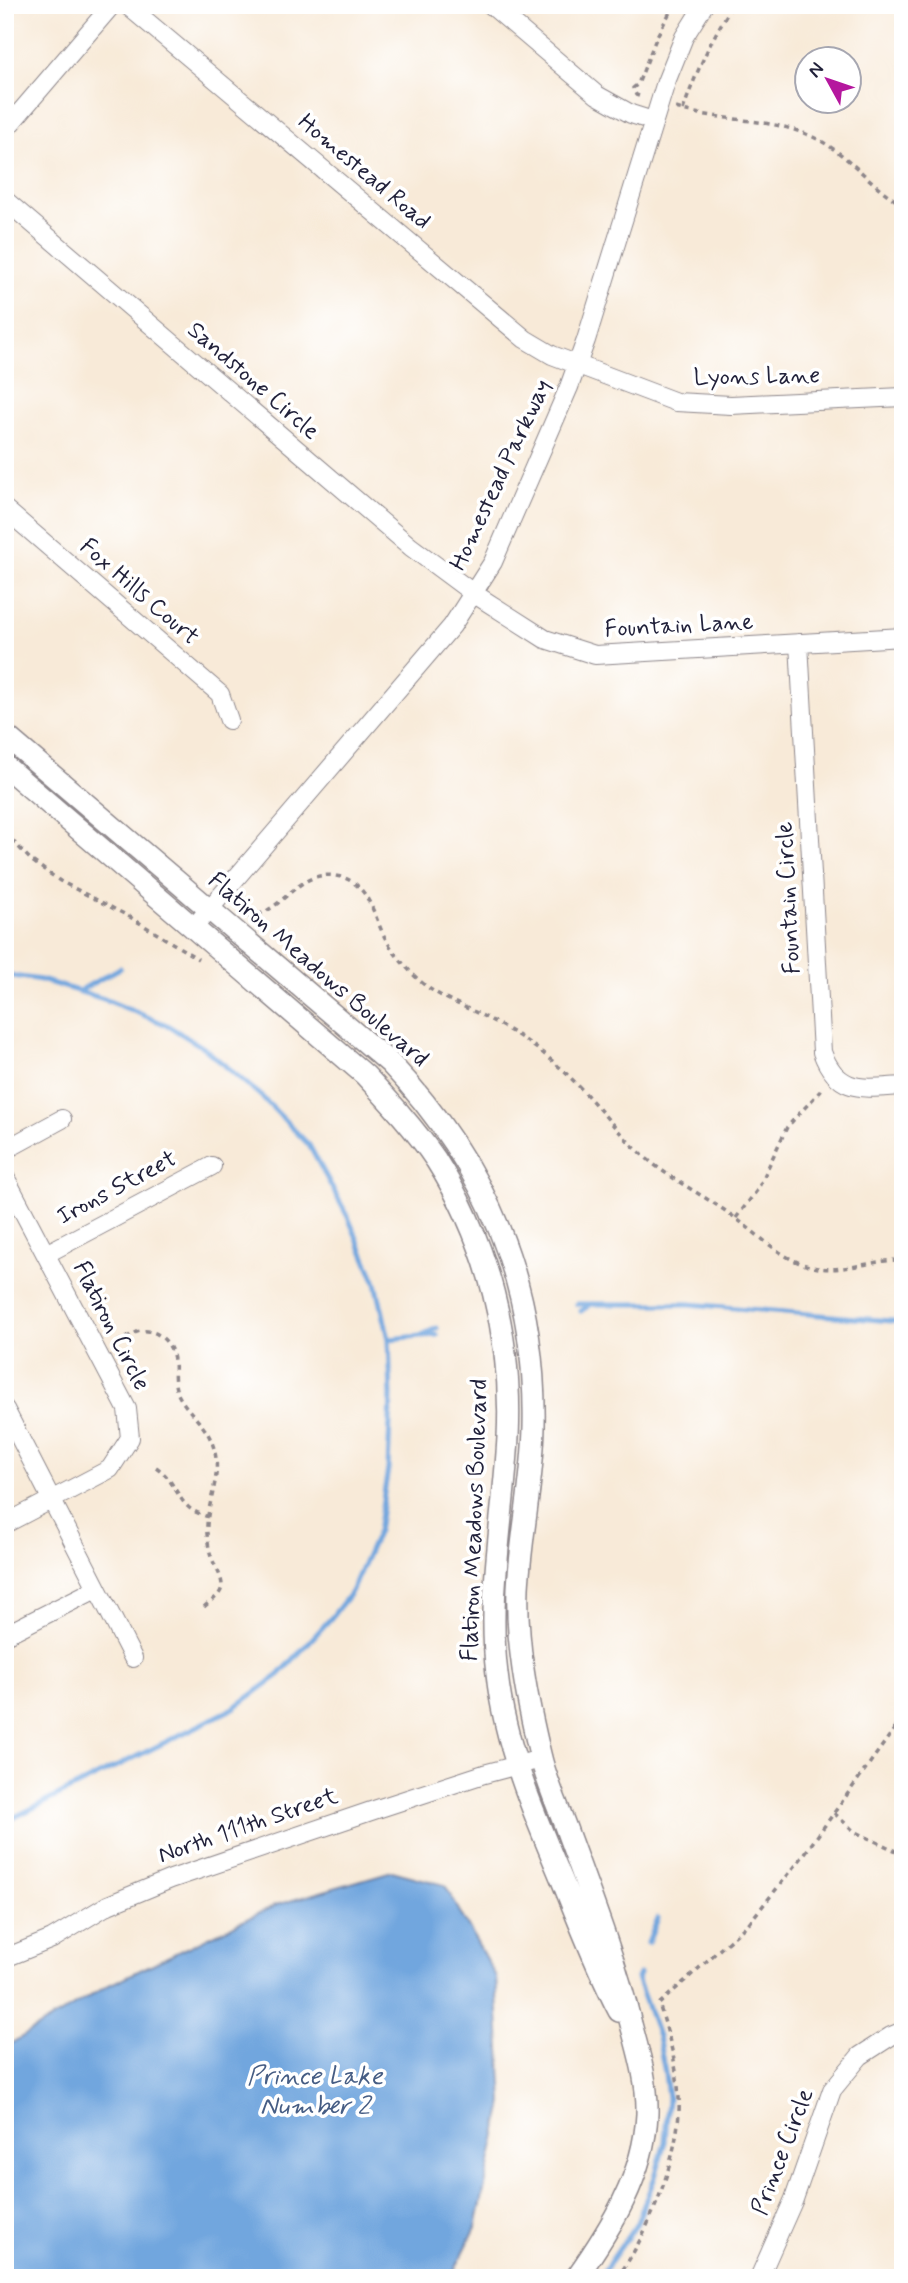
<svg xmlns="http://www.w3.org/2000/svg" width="908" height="2283" viewBox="0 0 908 2283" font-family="Mynerve,sans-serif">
  <rect width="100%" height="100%" fill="#fff"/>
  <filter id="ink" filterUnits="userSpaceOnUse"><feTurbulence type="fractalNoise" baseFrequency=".0143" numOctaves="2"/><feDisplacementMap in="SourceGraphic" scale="14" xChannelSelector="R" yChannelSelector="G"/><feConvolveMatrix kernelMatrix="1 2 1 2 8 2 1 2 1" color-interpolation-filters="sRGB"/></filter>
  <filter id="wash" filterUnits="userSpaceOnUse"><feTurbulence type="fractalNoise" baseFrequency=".00686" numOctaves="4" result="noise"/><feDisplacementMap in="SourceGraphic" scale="28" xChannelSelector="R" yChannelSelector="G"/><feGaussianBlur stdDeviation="1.57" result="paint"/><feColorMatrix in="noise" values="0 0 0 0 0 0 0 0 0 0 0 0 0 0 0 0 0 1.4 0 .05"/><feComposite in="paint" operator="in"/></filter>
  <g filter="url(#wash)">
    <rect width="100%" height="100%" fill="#f8ead8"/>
    <path fill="#71a6de" stroke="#4a648c" stroke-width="2" d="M392,1871L445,1885L496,1977L503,2103L476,2227L451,2278H5V2047L107,1986L276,1905Z"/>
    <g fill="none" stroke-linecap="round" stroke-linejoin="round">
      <path stroke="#71a6de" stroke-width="5" d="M5,975L41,980L104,999L167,1025L204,1048L261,1096L309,1145L348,1217L376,1283L389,1339L420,1336L437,1328
        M79,991L120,968
        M577,1304H689L903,1322
        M581,1311L590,1305
        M423,1336L437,1335
        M5,1822L234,1708L279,1675L331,1618L351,1592L378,1531L388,1469L391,1396L389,1339
        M648,1943L658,1918
        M599,2278L636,2225L655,2177L665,2142L668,2098L665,2073L658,2036L637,1978L639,1974"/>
    </g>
  </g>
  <g filter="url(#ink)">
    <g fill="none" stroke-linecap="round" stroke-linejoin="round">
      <defs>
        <path id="minor" d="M127,5L525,339L552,355L676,402L731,405L903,397
          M491,5L597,95L631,114L653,121
          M5,130L112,5
          M5,200L411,547L473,593L545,639L595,655L903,637
          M5,509L220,694L229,720
          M799,643L822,1052C838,1095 864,1088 903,1086
          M194,927L452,626L493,562L569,387L586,340L666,82L684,37L704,5
          M5,1150L62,1119
          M5,1177L127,1409L130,1438L110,1469L5,1524
          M46,1254L212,1166
          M5,1409L133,1658
          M5,1635L96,1589
          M5,1958L52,1939L108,1905L171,1879L377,1809L484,1774L541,1759
          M759,2278L794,2199L832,2090L860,2056L891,2036L903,2031"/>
        <path id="tertiary" d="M5,735L390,1063C487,1166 537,1284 534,1427C533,1481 521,1534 518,1588C516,1644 527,1700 540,1754C546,1781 559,1808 568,1834C591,1897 615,1959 631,2024C639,2053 648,2084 647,2114C644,2176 611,2228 576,2278
          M5,766L365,1075C390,1102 415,1129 436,1160C488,1242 513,1340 508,1437C504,1516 487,1595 497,1674C505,1747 534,1814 562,1880C580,1924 597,1969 619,2011"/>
      </defs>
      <use href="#minor" stroke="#8d868a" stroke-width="20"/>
      <use href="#tertiary" stroke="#8d868a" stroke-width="24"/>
      <path stroke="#8d868a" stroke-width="3.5" stroke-dasharray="5 5" stroke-linecap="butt" d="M639,96L636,95L633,88L638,84L657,36L674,5
        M676,108C721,122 770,117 813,137C848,153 870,186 903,205
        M683,110C696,73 711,38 733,5
        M5,833L32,861L60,881L130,917L198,959
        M248,917C284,913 296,869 336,876C371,881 373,919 388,943C397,957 407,969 419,980C437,997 462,1005 483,1016C507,1028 530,1042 550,1059C586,1088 611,1128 646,1158C674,1182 708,1197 738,1220C761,1237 784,1261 813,1267C843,1274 873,1259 903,1260
        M736,1218L758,1189L787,1127L824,1087
        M117,1342C124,1339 130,1335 137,1332C155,1326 172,1342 174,1360C175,1371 173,1381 177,1392C185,1410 203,1422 211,1440C226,1475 205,1501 207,1534C208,1543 209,1552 213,1561C216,1568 222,1577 222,1586C221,1597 209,1601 202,1609
        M156,1467C175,1480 177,1500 192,1510C197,1513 203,1515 208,1517
        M834,1813L855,1832L903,1854
        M617,2278C648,2236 682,2151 679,2098C677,2066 669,2035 659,2004L748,1924L800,1860L903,1717"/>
      <use href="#minor" stroke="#fff" stroke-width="18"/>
      <use href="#tertiary" stroke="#fff" stroke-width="21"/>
    </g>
  </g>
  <g text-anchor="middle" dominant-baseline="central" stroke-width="7" stroke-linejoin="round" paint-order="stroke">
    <g font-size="24" fill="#22223b" stroke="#fff">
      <text transform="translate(364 172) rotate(40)">Homestead Road</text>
      <text transform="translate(757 377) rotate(-1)">Lyons Lane</text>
      <text transform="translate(253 381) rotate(41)">Sandstone Circle</text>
      <text transform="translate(501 475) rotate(-65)">Homestead Parkway</text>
      <text transform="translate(139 592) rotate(41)">Fox Hills Court</text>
      <text transform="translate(679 626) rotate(-3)">Fountain Lane</text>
      <text transform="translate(789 898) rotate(-93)">Fountain Circle</text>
      <text transform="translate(318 970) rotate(41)">Flatiron Meadows Boulevard</text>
      <text transform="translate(117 1188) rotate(-28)">Irons Street</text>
      <text transform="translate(111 1326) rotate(63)">Flatiron Circle</text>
      <text transform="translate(475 1520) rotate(-88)">Flatiron Meadows Boulevard</text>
      <text transform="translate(248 1826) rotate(-19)">North 111th Street</text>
      <text transform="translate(783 2152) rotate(-69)">Prince Circle</text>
    </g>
    <g font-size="26" font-style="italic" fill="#465d84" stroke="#fff">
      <text x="315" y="2077">Prince Lake<tspan x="315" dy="30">Number 2</tspan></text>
    </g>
  </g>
  <rect width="908" height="2283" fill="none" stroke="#fff" stroke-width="28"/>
  <g transform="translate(828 80) rotate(310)"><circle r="33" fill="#ffffff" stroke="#a7a7b1" stroke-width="2"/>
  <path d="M0-5L12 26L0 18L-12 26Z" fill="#b5179e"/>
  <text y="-10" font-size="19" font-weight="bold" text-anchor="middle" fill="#22223b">N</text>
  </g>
</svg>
